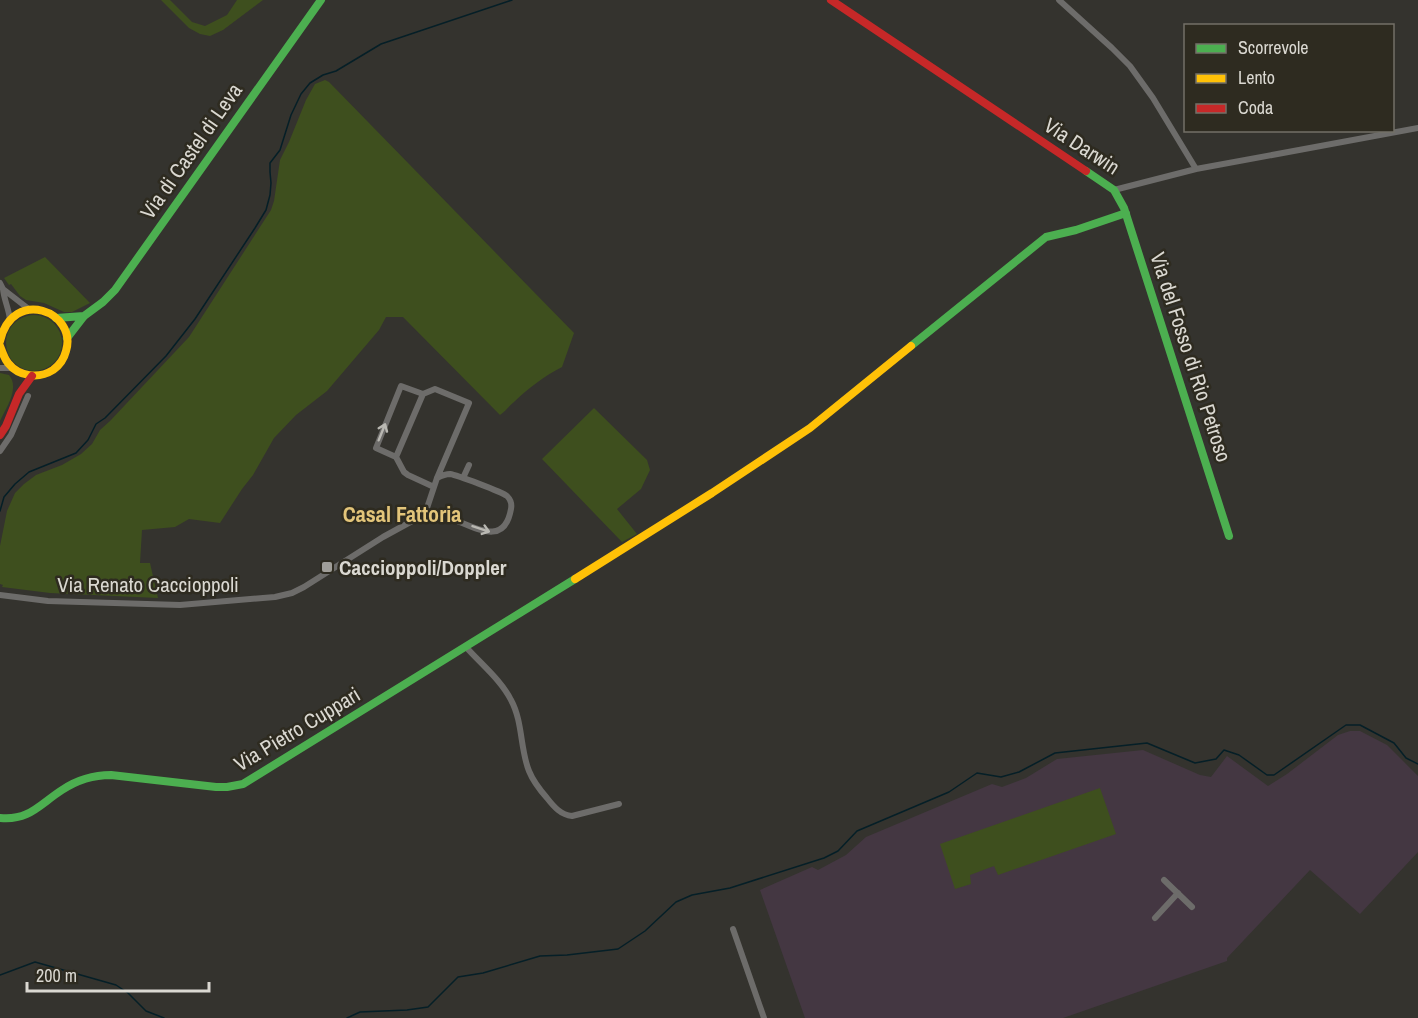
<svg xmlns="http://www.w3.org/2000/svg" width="1418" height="1018" viewBox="0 0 1418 1018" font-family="'Archivo Narrow',sans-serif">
  <rect width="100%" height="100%" fill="#34332e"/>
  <path fill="#443742" d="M1350,731H1360L1387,745L1418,776V852L1360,914L1310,870L1227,958V961L1063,1018H805L760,890L812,867L818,870L846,855L866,837L992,784L1002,787L1026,778L1057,759L1143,750L1200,775L1211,777L1227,756L1268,786L1287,774L1338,735Z"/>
  <path fill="#3e4f1e" d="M161,0H170L192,22L205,26L227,15L237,0H263L223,30L210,36L200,34L189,28Z
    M325,80L329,82L574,333L562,367C543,377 530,387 514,402C509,406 506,411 500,415L403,317H386L379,330L327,391L296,415L274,438L253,475L242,489L220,523L189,519L175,527L142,530L140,563H150L158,598L50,593L2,587L3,585L0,584V546L7,511L15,493L24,484L36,475L62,465L81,454L92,444L100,430L110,421L189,337L271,210L274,201L280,160L289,142L306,100L315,84Z
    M45,257L90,303L72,312H64L44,303L26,300L20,296L11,284L9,285L4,278Z
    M6 343a28 28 0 1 1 56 0a28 28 0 1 1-56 0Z
    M0,373L9,375C20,388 6,408 0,421Z
    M594,408L647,460L650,470L641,489L617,509L637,534L622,542L542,459Z
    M1100,788L1116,834L998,875L994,866L970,875L971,884L955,889L940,844Z"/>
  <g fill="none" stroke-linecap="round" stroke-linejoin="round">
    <path stroke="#051f27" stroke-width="1.5" d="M0,511L4,497L15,484L29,472L76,453L88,440L96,424L105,418L166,356L195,319L255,228L266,210L270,195L271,183L270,172V163L280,150L291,115L301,94L310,83L323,75L336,71L381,44L512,0
      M0,975L35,962L116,985L128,993L146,1011L164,1018
      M347,1018L360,1012L407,1010L428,1007L458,977L483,973L540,956L567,955L618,949L645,931L676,902L692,895L730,888L824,858L838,851L857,831L949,792L977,773L1001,777L1019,772L1055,753L1147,743L1195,763L1216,759L1224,750L1239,755L1267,775H1274L1346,725H1360L1394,743L1406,758L1418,764"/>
    <path stroke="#6d6c6a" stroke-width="6" d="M1059,0L1112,48L1130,66L1153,98L1196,169
      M1114,190L1196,169L1418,128
      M0,283L3,289L30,310
      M3,289C4,300 9,309 10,320
      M0,368H11
      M0,451L11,435L28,396
      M396,457L423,394
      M463,478L469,465
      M425,514L437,478L469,403L435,389L423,394L401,386L376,448L396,457L404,472L408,475L434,487
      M0,595L48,601L180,605L275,597L292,593L304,587L383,537L425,514C454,508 502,560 511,509C512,504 511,500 507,496C502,492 457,475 450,474C445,474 441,476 437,478
      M466,647C481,664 501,680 511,700C523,722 520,749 529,771C533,781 540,790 547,798C554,807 561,815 572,816L619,804
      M1164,880L1192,907
      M1155,918L1178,893
      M733,929L764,1018"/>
    <path stroke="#4caf50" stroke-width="8" d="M1086,171L1114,190L1124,208L1229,536
      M56,318L84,316
      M67,338L84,316L103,302L115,290L321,0
      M911,346L1046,237L1076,230L1126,213
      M0,818C29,821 40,804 62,790C77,780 93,775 111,775L216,787H227L243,784L575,579"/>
    <path stroke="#ffc107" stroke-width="8" d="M0,341C13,286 78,312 66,351C64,359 60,365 53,370C39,379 19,377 8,363C4,358 2,351 0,346
      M575,579L712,493L810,428L911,346"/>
    <path stroke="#c62828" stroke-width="8" d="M831,0L1086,171
      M0,435L6,426L19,394L32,376"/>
  </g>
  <defs><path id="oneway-shaft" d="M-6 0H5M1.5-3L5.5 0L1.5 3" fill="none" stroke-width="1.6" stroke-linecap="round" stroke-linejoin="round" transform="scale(1.5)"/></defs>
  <g stroke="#b9b8b2">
    <use href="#oneway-shaft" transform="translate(382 432) rotate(-68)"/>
    <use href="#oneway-shaft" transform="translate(481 529) rotate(18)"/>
  </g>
  <rect fill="#a09e98" stroke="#2e2b20" stroke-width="2" x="321" y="561" width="12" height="12" rx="3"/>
  <g text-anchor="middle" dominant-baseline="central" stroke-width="5" stroke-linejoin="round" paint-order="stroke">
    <g font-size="21" fill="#dad8d1" stroke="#2e2b20">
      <text transform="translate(1082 146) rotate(33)">Via Darwin</text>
      <text transform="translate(191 151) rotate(-55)">Via di Castel di Leva</text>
      <text transform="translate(1191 357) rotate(72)">Via del Fosso di Rio Petroso</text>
      <text x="148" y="584">Via Renato Caccioppoli</text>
      <text transform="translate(297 729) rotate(-31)">Via Pietro Cuppari</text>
    </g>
    <g font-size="21" font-weight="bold" fill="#dad8d1" stroke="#2e2b20" text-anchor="start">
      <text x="339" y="567">Caccioppoli/Doppler</text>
    </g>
    <g font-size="22" font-weight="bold" fill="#e3c57a" stroke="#2e2b20">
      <text x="402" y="514">Casal Fattoria</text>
    </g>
  </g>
  <rect x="1184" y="24" width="210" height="108" fill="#2e2b20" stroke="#737067" stroke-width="1.5"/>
  <rect x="1196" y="44" width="30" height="9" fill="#4caf50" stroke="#737067" stroke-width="1.5"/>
  <text x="1238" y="54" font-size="18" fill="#dad8d1">Scorrevole</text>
  <rect x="1196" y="74" width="30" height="9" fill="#ffc107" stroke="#737067" stroke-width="1.5"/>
  <text x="1238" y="84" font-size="18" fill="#dad8d1">Lento</text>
  <rect x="1196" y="104" width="30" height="9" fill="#c62828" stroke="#737067" stroke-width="1.5"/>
  <text x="1238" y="114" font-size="18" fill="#dad8d1">Coda</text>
  <path d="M27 982v9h182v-9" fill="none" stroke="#dad8d1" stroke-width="3"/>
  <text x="36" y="982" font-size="18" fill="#dad8d1" stroke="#2e2b20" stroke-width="4.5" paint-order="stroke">200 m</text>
</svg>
